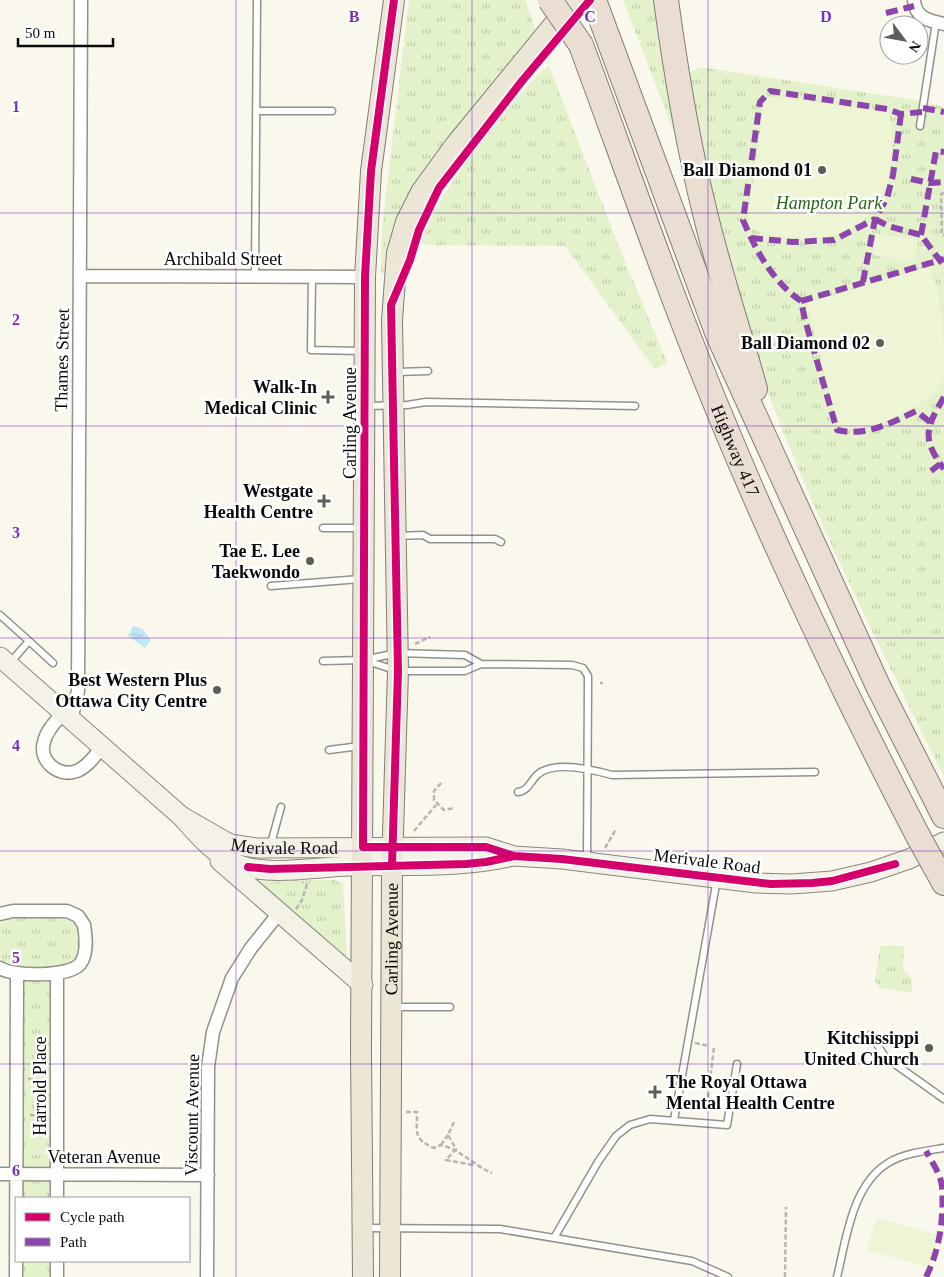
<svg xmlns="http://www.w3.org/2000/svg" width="944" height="1277" viewBox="0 0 944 1277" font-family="Georgia,serif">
  <defs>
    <pattern id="grass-tufts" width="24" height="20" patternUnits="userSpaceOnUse" patternTransform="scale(1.25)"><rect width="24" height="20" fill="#e3f2ca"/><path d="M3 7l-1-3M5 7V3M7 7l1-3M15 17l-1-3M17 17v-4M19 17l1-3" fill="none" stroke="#c1ceac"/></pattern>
    <pattern id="water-ripples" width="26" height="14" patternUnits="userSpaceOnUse" patternTransform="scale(1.25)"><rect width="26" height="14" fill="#c0e6f8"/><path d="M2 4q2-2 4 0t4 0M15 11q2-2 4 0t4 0" fill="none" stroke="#a4c4d3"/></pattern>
  </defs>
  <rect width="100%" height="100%" fill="#faf7ed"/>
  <path fill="url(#grass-tufts)" d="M409,0H525L536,31L419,177L401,210L388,246L384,273H381L382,228Z
    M623,0H658L679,145Z
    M549,66L621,252L667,362L655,369L565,246L429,245L421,243C439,194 472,153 504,114C518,97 531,79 549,66Z
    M700,67L914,100L944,107V777C860,607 772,436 723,252C708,194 698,134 685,75Z
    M313,880H335L343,884L347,956L345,958L258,885L262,882Z
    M12,917C35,917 79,907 79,939C79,948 79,954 75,962L55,970L53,1198H21V970L5,964L0,959V924Z
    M880,946H904L903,969L912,979V993L880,988L875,981Z
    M21,1261H52V1277H21Z"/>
  <path fill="#edf5d5" d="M768,97L883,111L889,115C894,128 893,143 891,157C887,217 848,243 790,238C775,236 759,235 747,225L764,103Z
    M876,233L918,240L915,262L873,255Z
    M927,267C944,284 944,349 944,378C929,408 873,434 840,428L838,426L808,307L810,302Z
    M876,1218L939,1235L930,1268L867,1250Z"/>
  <path fill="url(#water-ripples)" d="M133,626L142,629L151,640L145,648L128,636Z"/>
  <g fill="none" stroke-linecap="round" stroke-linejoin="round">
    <defs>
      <path id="service" d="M256,111H332
        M920,126L936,22
        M255,277L257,0
        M312,277L311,350L362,351
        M397,372L428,371
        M366,406L407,405L426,402L635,406
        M323,528H360
        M398,536L423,535L430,539H495L501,542
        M271,586L360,579
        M0,615L29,641L9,664
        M29,641L53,663
        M323,661L363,660L398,653L465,655L481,664
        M367,661L398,671H465L481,664L572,665L583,668L588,676V683L587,859
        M329,750L360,746
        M518,792C528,791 530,782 537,775C553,760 594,770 612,775L815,772
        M270,847L281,807
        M393,1007H450
        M871,1034L885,1057L944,1099
        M674,1120L717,879
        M366,1228L500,1229L692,1261L728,1277
        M554,1238L598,1162L616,1136L630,1125L650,1119L727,1125L737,1064
        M837,1277C846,1240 852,1185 888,1163C904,1153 926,1151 944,1148"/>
      <path id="minor" d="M914,0C915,18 929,21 944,24
        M81,276L365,277
        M63,713C56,721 46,731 44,742C38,761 59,778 77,771C88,766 95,756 102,747
        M71,720L78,691L81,0
        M0,914L13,911H67L78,916L84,925C86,937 88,954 80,964C69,977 14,977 0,968
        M0,1174L208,1175
        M57,1198V973
        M16,1277L17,973
        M57,1277V1261
        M207,1277L208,1067L213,1032L232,978L251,948L279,913"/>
      <g id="secondary">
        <path d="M0,657L181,816C197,834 215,856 239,865C269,876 317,867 349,866C404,864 459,869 513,856"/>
        <path id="s1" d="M181,816L230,844L257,848L486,847L514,856L562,859L756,883L792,884L832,881L871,872L909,859L944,842"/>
        <path d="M220,861L363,985"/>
      </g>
      <g id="primary">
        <path d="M363,1277L361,1050L365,277L371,171L394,0"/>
        <path id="s2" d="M390,1277L392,866L398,671L392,320L397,253L406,222L421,192L456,144L574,0"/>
      </g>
      <g id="motorway">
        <path d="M594,0L718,335L878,686L944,816"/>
        <path d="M666,0C676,73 688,146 706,217C720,275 739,331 755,389"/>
        <path id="s3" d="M581,45C627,169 670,295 721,417C780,560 847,699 918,836"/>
        <path d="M933,863L944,883"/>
      </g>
    </defs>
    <use href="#service" stroke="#92918c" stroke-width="9"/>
    <use href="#minor" stroke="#92918c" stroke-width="15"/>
    <use href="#secondary" stroke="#898783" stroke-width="21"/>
    <use href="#primary" stroke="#7f7e7a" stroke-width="22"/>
    <use href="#motorway" stroke="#7f7e7a" stroke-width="26"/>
    <path stroke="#b7b6b5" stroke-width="2.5" stroke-dasharray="5 2.5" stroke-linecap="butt" d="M944,193L941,194L942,235H944
      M415,644L430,637
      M600,683H603
      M441,783L434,791V800L444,810L455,808
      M414,831L436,805
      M605,848L616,829
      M296,909L302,900L307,884
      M695,1043L709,1046
      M28,1079L45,1080
      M707,1105L714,1047
      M406,1112H417C417,1133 413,1139 434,1148L441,1145C461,1150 473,1165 492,1173
      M30,1115L44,1116
      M454,1122L448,1135L456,1149L446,1160L473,1165
      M441,1145L448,1135
      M785,1277L786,1207"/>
    <use href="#service" stroke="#fefefc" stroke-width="6"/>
    <use href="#minor" stroke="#fefefc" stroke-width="12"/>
    <use href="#secondary" stroke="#f4f2e7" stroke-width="19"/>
    <use href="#primary" stroke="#ece6d6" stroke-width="20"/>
    <use href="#motorway" stroke="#eaddd2" stroke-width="24"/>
    <defs>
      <path id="motorway-bridge" d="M550,0L581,45
        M918,836L933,863"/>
    </defs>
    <use href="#motorway-bridge" stroke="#7f7e7a" stroke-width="26" stroke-linecap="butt"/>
    <use href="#motorway-bridge" stroke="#eaddd2" stroke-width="24"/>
    <path stroke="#8e44ad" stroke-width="6" stroke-dasharray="12 6" stroke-linecap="butt" d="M886,13L914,6
      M923,108L944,112
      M922,112L901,114L887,109L770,91L760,102L743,220C756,251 773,282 801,301L805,320L837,430C865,437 891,423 916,411L930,422
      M911,179L930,183L944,182
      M875,219L888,226L921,235L944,266
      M921,235L936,151L944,152
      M751,238L793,242L834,240L875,219
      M863,282L875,219L887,198L893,175L901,114
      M801,301L944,259
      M944,397C926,428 921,438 944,469
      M931,471L940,464
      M926,1277C940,1249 944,1218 942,1186C940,1173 932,1162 926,1151"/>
    <defs>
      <path id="cycleway" d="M394,0L371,171L365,277L363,847H486L514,856L562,859L771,884L812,883L832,881L895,864
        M392,866L398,671L391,305L410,260L419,230L439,188L522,81L590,0
        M248,867L270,869L466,864L486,862L514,856"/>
    </defs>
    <use href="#cycleway" stroke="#fff" stroke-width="11"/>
    <use href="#cycleway" stroke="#d6006c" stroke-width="8"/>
  </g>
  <path fill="none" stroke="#7b2cbf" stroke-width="1" stroke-opacity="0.55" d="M236,0V1277M472,0V1277M708,0V1277M0,213H944M0,426H944M0,638H944M0,851H944M0,1064H944"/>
  <g fill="#5e5d59" stroke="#fff" stroke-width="2">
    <circle cx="822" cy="170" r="5"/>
    <circle cx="880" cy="343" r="5"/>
    <path d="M325.5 389.5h5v5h5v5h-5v5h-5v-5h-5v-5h5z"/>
    <path d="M321.5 493.5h5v5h5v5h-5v5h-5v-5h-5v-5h5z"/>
    <circle cx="310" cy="561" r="5"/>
    <circle cx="217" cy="690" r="5"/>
    <circle cx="929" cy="1048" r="5"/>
    <path d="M652.5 1084.5h5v5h5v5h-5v5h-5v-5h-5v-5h5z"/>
  </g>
  <g text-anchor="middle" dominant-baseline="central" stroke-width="5" stroke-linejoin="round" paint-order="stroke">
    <g font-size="18" font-weight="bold" fill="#0a0a0a" stroke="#fff" text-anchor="end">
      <text x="812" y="170">Ball Diamond 01</text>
      <text x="870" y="343">Ball Diamond 02</text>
      <text x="317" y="387">Walk-In<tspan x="317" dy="21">Medical Clinic</tspan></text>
      <text x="313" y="491">Westgate<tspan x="313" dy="21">Health Centre</tspan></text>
      <text x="300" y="551">Tae E. Lee<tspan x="300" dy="21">Taekwondo</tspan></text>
      <text x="207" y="680">Best Western Plus<tspan x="207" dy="21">Ottawa City Centre</tspan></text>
      <text x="919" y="1038">Kitchissippi<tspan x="919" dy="21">United Church</tspan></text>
      <text x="666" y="1082" text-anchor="start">The Royal Ottawa<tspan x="666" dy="21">Mental Health Centre</tspan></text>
    </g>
    <g font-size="18" font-style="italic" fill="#296716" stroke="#fff">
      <text x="829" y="203">Hampton Park</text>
    </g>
    <g font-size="18" fill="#0a0a0a" stroke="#fff">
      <text x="223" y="259">Archibald Street</text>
      <text transform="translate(62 360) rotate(-89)">Thames Street</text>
      <text transform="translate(350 423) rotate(-90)">Carling Avenue</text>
      <text stroke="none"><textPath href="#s3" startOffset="434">Highway 417</textPath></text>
      <text stroke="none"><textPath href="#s1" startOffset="111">Merivale Road</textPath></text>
      <text transform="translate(707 861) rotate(7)">Merivale Road</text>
      <text stroke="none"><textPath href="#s2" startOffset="338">Carling Avenue</textPath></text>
      <text transform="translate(40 1086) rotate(-90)">Harrold Place</text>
      <text transform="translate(192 1115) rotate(-89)">Viscount Avenue</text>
      <text x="104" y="1157">Veteran Avenue</text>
    </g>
  </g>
  <g font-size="16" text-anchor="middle" font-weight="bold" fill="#7b2cbf" stroke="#fff" stroke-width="5" stroke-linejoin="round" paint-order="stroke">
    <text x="354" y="22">B</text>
    <text x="590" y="22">C</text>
    <text x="826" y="22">D</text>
    <text x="16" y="112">1</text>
    <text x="16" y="325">2</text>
    <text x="16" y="538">3</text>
    <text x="16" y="751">4</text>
    <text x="16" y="963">5</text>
    <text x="16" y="1176">6</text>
  </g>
  <rect x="15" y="1197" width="175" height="65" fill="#ffffff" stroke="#9d9d9d"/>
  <rect x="25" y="1213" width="25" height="8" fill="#d6006c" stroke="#9d9d9d"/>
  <text x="60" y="1222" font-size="15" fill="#0a0a0a">Cycle path</text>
  <rect x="25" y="1238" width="25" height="8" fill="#8e44ad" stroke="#9d9d9d"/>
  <text x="60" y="1247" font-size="15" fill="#0a0a0a">Path</text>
  <g transform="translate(904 40) rotate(122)"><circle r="24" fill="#ffffff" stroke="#9d9d9d"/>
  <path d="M0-4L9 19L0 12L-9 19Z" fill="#5e5d59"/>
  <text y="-8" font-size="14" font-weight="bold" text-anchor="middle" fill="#0a0a0a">N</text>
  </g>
  <path d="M18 38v8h95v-8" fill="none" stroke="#0a0a0a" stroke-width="2.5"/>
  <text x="25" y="38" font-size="15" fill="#0a0a0a" stroke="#ffffff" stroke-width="4" paint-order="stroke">50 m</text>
</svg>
